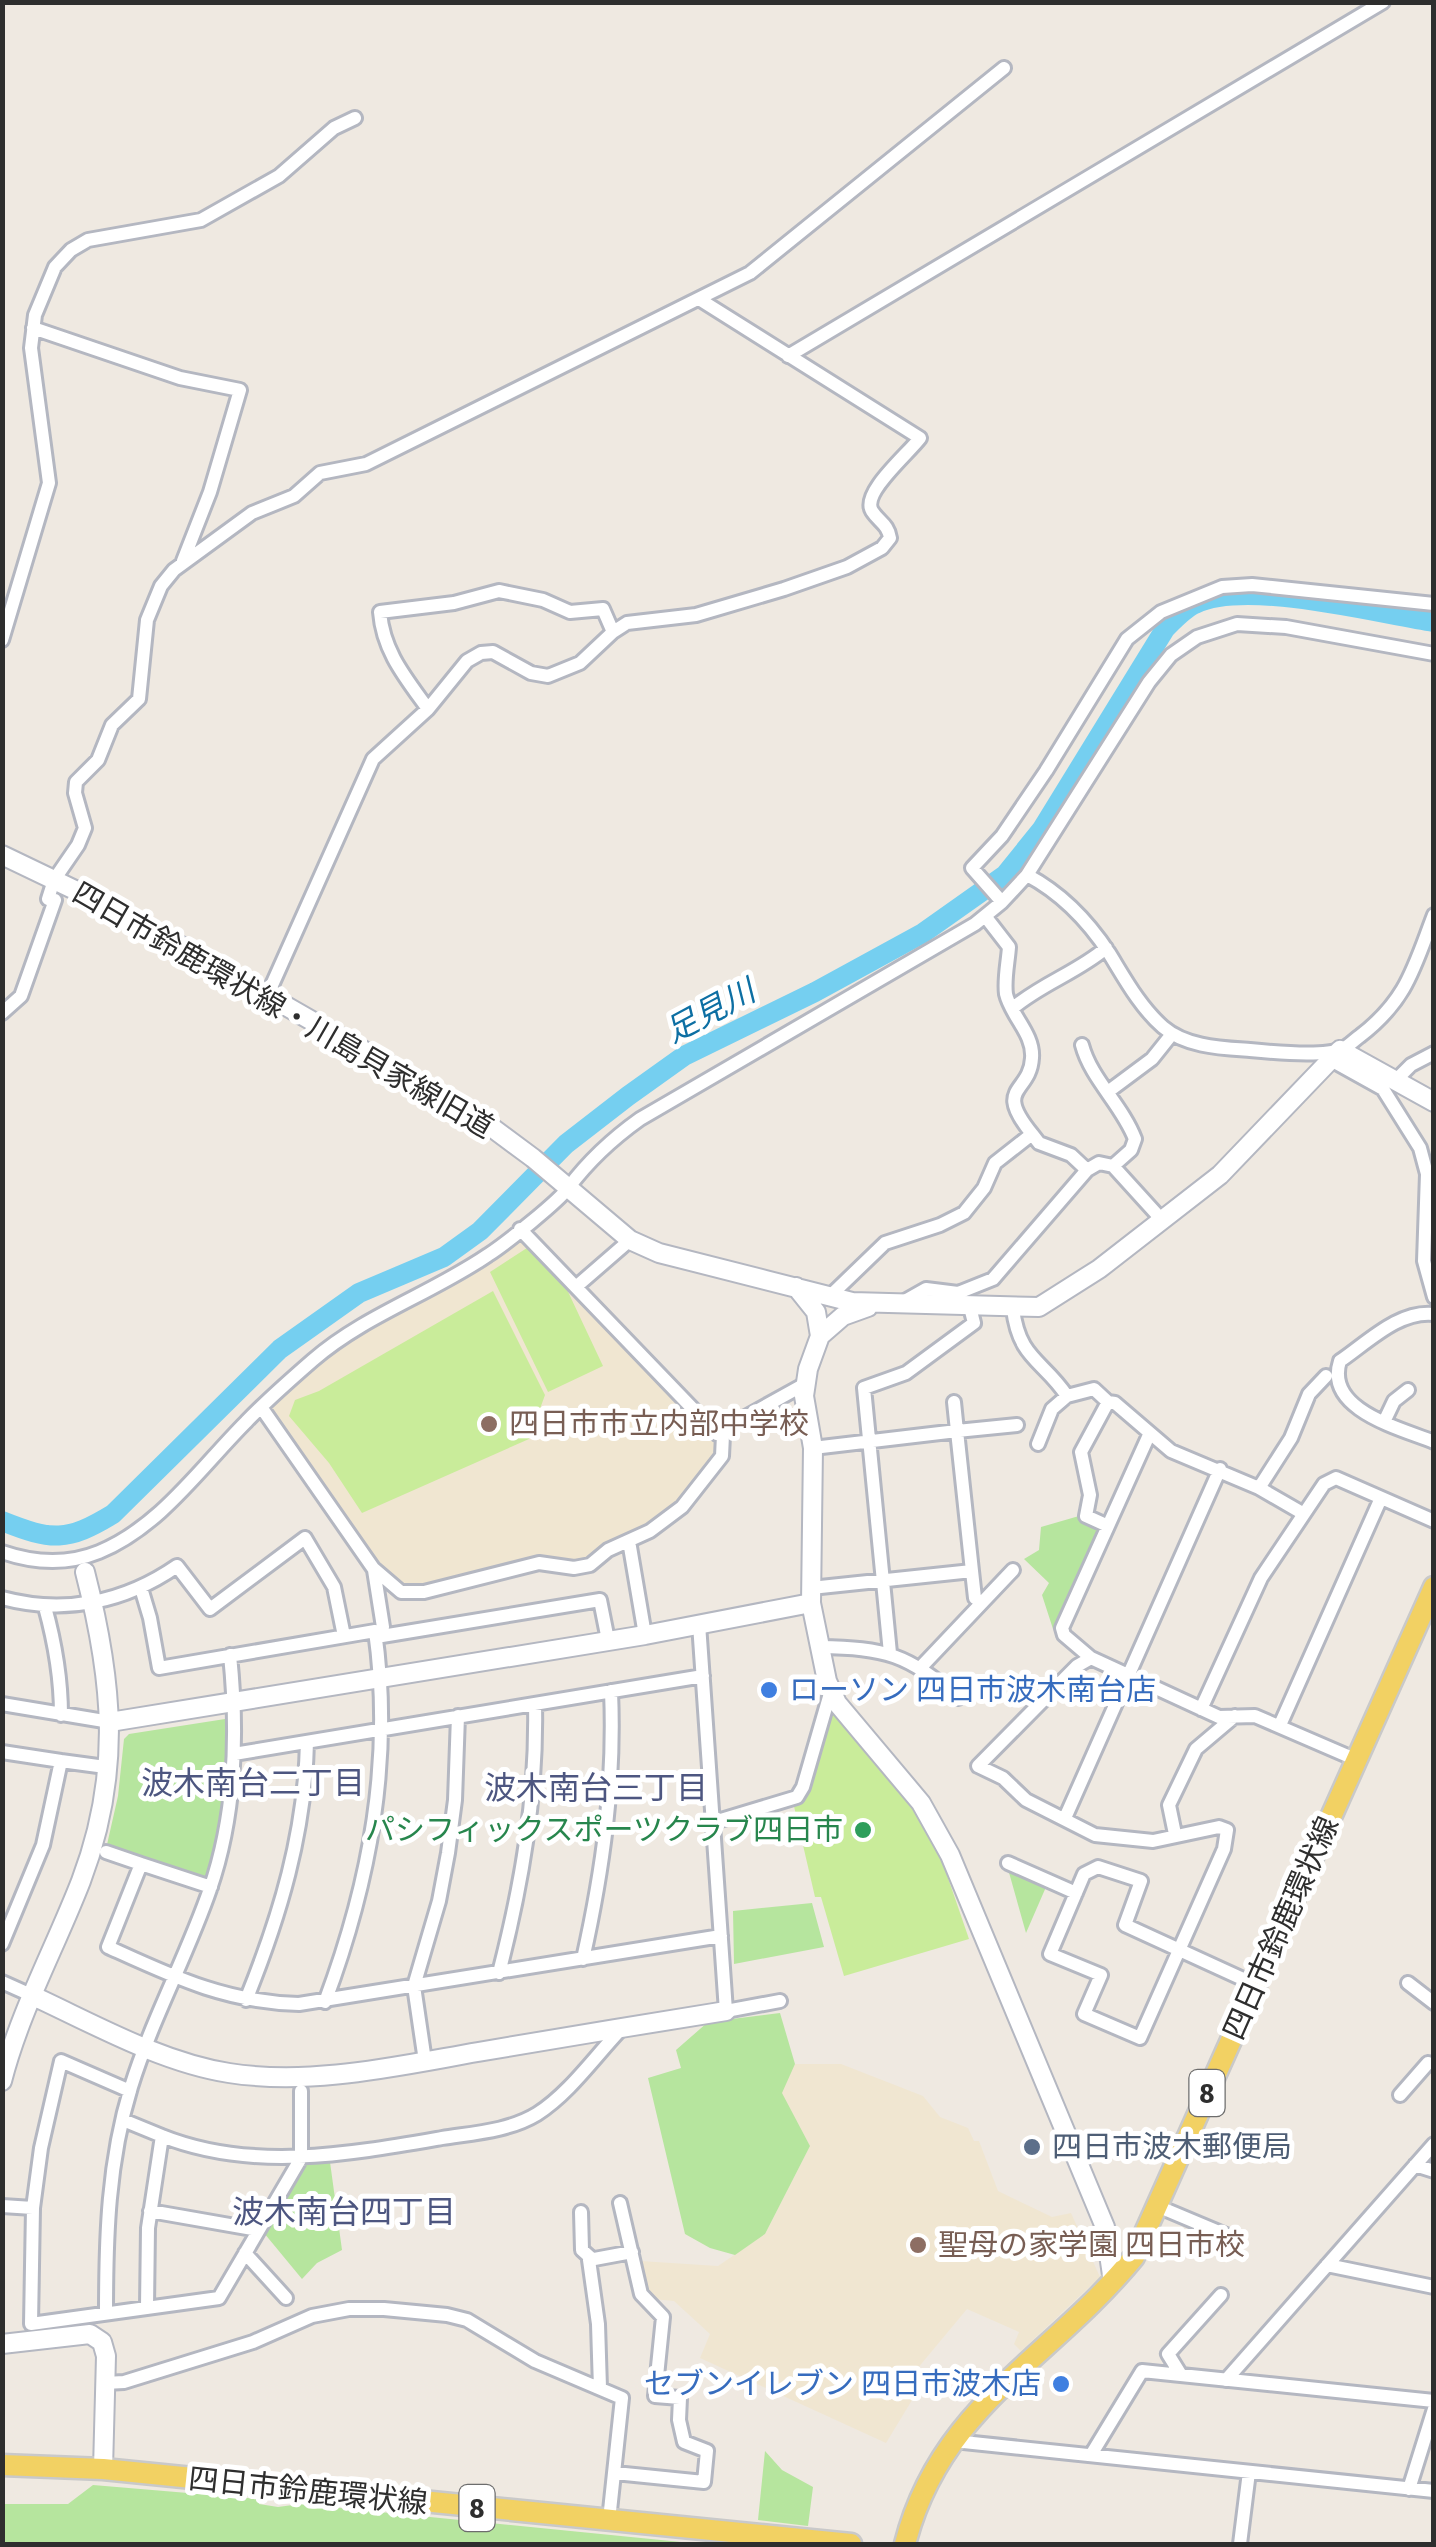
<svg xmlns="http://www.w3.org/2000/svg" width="1436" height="2547" viewBox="0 0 1436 2547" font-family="'Fira Sans Condensed','Noto Sans JP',sans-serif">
  <rect width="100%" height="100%" fill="#efe9e1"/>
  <path fill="#f0e6d1" d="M521,1238L714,1438L717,1454L678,1502L647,1526L591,1558L498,1569L407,1587L395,1583L365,1552L267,1410L269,1403L331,1349Z
    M795,2064H841L923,2096L940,2117L968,2128L974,2141H979L998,2191L1052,2217L1071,2213L1100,2277L1021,2351L1014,2344L1019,2332L967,2309L917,2369L923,2382L886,2443L700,2358L710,2334L674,2301L653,2299L644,2292L640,2261L718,2266L765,2234L810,2146L781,2092Z"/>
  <path fill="#b6e59e" d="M1079,1516L1098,1527V1531L1057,1628L1053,1629L1042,1595L1049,1583L1024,1559L1039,1550L1041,1527Z
    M225,1719L229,1722V1761L209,1876L203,1879L106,1849L118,1796L124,1739L129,1734Z
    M1008,1869L1046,1887L1026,1933Z
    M812,1903L824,1947L734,1964L733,1911Z
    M780,2013L795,2064L782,2093L810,2146L765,2234L735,2255L710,2248L685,2234L648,2078L681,2068L676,2050L708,2022Z
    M307,2162H330L342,2250L317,2263L302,2279L264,2233Z
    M765,2451L782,2470L813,2487L808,2526L758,2520Z
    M93,2485L259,2499V2504L278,2507L300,2504L701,2544H3V2504H68Z"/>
  <path fill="#c9ec9a" d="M530,1246L562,1279L603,1366L548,1392L490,1272Z
    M493,1291L545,1395L529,1439L362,1513L329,1463L289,1416L295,1400L319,1391Z
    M830,1707L897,1786L936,1843L969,1939L844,1976L821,1897H815L793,1802Z"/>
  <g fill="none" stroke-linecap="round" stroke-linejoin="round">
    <path stroke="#75cff0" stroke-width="20" d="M2,1521C52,1541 67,1542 113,1514L280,1349L359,1293L444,1257L480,1231L566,1144L628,1096L684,1056L815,992L923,933L1005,875L1042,829L1165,629C1174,620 1184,609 1195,604C1246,579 1375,613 1434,622"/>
    <defs>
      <path id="street" d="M33,328L180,378L240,390L210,492L183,561
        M788,356L1383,2
        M2,640L49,483L31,348L35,315L55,267L71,250L88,240L201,220L279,176L334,128L355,118
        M428,709C405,677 383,651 380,612L454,603L499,591L543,600L570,612L603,609L613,632
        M1027,875C1061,893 1088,921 1109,953C1125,979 1140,1007 1163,1027C1186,1047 1222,1048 1250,1050C1270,1052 1325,1057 1342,1049C1348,1047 1354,1040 1360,1036C1407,1000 1414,967 1434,915
        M48,899L54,880L78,845L85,828L75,793L76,782L98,760L112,725L139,699L147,620L161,586L174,570L252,513L294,496L320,473L366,464L750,273L1004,68
        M1002,902L972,868L1002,836L1046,771L1127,639L1161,612L1222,587L1252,585L1434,604
        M268,994L373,759L428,709L467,661L481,653L493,652L531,673L548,676L580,663L613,632L627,623L696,615L784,589L847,567L882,548L890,538C888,524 879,522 872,511C861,493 908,454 920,438L699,299
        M1013,1008C1041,984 1078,972 1106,948
        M2,1013L21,996L55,900
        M1082,1045C1091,1079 1122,1105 1135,1139L1131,1150L1113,1166
        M1329,1059L1383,1089L1420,1148L1427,1174L1424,1261L1434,1297
        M1396,1080L1411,1065L1434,1053
        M1109,1091L1152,1059L1172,1034
        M1032,1134L1039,1143L1071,1155L1087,1170
        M520,1229L717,1434L723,1435
        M577,1286L630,1240
        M829,1297L885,1243L940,1225L964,1213L984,1188L995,1163L1032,1134C993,1086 1030,1094 1032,1058C1034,1034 1011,1016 1006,994C1004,979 1008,962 1009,947L985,916
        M903,1302L926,1289L958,1293L993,1279L1087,1170L1099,1163L1113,1166L1162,1220
        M1013,1309C1019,1359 1043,1360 1067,1396L1094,1389L1108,1402
        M1434,1314C1399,1310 1368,1342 1340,1361C1324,1410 1400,1428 1434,1442
        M954,1402L957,1431L1017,1425
        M261,1407L373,1568L401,1592H424L539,1563L574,1568L590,1565L608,1550L650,1531L682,1507L722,1456L723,1435L733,1424L805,1384
        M1384,1422L1394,1401L1408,1390
        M1149,1435L1062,1628L1064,1635L1091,1658L1219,1717L1255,1716L1357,1760
        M1038,1444L1052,1409L1067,1396
        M1259,1488L1291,1438L1309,1394L1326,1376
        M1108,1526L1086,1516L1090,1495L1081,1452L1108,1402L1115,1403L1171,1451L1259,1488L1304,1514
        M629,1541L645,1635
        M2,1552C34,1563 67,1565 99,1552C160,1527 201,1467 246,1422C267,1400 290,1380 313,1360C365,1315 431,1294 488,1255C505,1244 558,1202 569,1187C590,1159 612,1139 640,1119L975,924L1002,902L1027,875L1149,682L1171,655L1197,637L1237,624L1286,627L1434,654
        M374,1570L383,1627
        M972,1571L975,1598
        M141,1588L150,1618L159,1668L375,1631C393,1759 370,1882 325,2002
        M811,1588L972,1571L957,1431L813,1448
        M2,1598C65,1615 125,1602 177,1566L210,1609L305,1538L334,1587L344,1636
        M45,1607C55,1643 61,1677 61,1715
        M699,1624L726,2011L780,2001
        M376,1637L600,1600L608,1640
        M819,1647C886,1648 907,1654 958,1698
        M890,1653L864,1388L906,1373L974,1323L970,1307
        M1091,1658L1077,1666L978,1766L1003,1778L1026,1800L1095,1835L1153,1841L1219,1827L1227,1830L1224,1849L1140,2038L1084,2014L1101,1975L1050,1954L1084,1874L1098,1867L1141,1881L1125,1925L1256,1985
        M921,1667L1013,1570
        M2,1704L110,1722
        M1201,1709L1261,1578L1324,1484L1336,1478L1434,1521
        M1280,1725L1381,1498
        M2,1752L61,1761L43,1845L2,1944
        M234,1754L703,1676
        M61,1761L98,1766
        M1065,1818L1220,1469
        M714,1822L797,1797L803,1787L831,1690
        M1175,1834L1169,1805L1196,1749L1235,1716
        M106,1852L141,1864
        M1008,1863L1076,1893
        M211,1887L141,1864L108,1947C174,1977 225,2002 299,2004L721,1936
        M583,1959C603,1869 615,1783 611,1691
        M499,1973C522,1884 537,1796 535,1704
        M2,1982L31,1995
        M1408,1983L1434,2003
        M246,2000C280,1916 305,1833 307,1742
        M425,2061L414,1986L439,1901L448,1853L455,1800L458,1716
        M130,2091L61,2061L41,2148L33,2208L31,2324L219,2298L301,2158V2091
        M1400,2095L1428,2063
        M123,2120L162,2136
        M1415,2165L1434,2171
        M2,2206L33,2208
        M1157,2206L1238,2240
        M150,2211L258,2230
        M581,2212L582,2250L592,2259
        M245,2253L286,2298
        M1327,2265L1434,2287
        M147,2307L148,2228L162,2136C252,2172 350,2154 442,2138C474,2133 509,2131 537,2114C570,2093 596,2055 623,2027
        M106,2313C106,2236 108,2162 131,2087C152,2019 187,1956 210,1889C236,1814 238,1733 230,1655
        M1181,2375L1168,2354L1221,2295
        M1226,2380L1434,2144
        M105,2383L124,2382L253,2342L312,2316L349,2309H384L447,2315L467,2320L535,2361L622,2398L609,2520
        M600,2388L598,2324L589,2260L632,2252
        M954,2441L1434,2491
        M1091,2455L1142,2371L1434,2401
        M615,2473L704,2482L707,2451L684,2442L679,2420L680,2398L655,2396L663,2317L641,2294L620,2203
        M1409,2489L1434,2409
        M1240,2544L1249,2472"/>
      <path id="secondary" d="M2,855L127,915L471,1112L533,1158L630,1240L659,1253L852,1302L1039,1307L1099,1269L1220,1175L1340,1050L1434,1102
        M796,1287L816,1312L820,1336L808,1369L804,1396L813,1448L811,1603L827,1681L837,1703L921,1803L950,1855L1105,2227L1113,2282
        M820,1336L843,1316L868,1307
        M110,1722L645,1635L811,1603
        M31,1995C94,2024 160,2062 229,2073C312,2086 397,2066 478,2052C561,2038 643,2024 726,2011
        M2,2081C20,2011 55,1948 81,1881C122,1773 113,1681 85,1572
        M2,2344L90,2334L102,2342L106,2356L103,2469"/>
      <path id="primary" d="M2,2465L103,2469L851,2544
        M905,2544C940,2406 1051,2359 1134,2257L1434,1587"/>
    </defs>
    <use href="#street" stroke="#b4b7c1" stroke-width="18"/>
    <use href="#secondary" stroke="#b4b7c1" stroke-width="22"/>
    <use href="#primary" stroke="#c9c9c9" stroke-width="25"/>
    <use href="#street" stroke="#fff" stroke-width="12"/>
    <use href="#secondary" stroke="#fff" stroke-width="18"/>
    <use href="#primary" stroke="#f2d163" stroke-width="20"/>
  </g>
  <g fill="#8d6e63" stroke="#fff" stroke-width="4">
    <circle cx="489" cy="1424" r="10"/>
    <circle cx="918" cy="2245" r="10"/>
  </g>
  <g fill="#3f7fe0" stroke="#fff" stroke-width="4">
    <circle cx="769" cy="1690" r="10"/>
    <circle cx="1061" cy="2384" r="10"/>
  </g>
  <circle fill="#2e9e5b" stroke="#fff" stroke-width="4" cx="863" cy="1830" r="10"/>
  <circle fill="#5c6f8a" stroke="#fff" stroke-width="4" cx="1032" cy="2147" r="10"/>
  <g text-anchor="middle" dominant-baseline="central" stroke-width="10" stroke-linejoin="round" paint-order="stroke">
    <g fill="#fff" stroke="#6d6d6d" stroke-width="2.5">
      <rect x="1189.5" y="2070" width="35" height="46" rx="8"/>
      <rect x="459.5" y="2485" width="35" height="46" rx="8"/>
    </g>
    <g font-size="28" font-weight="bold" fill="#2e2e2e">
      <text x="1207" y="2093">8</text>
      <text x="477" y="2508">8</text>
    </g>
    <g font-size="30" fill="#2e2e2e" stroke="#fff">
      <text transform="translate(283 1010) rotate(30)">四日市鈴鹿環状線・川島貝家線旧道</text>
      <text transform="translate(1281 1928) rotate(-66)">四日市鈴鹿環状線</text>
      <text transform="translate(308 2491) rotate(6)">四日市鈴鹿環状線</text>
    </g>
    <g font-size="30" fill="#785e54" stroke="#fff" text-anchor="start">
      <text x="509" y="1424">四日市市立内部中学校</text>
      <text x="938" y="2245">聖母の家学園 四日市校</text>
    </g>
    <g font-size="30" fill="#366cbe" stroke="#fff" text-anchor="start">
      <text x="789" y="1690">ローソン 四日市波木南台店</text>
      <text x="1041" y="2384" text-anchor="end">セブンイレブン 四日市波木店</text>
    </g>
    <g font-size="30" fill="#27864d" stroke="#fff" text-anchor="end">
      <text x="843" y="1830">パシフィックスポーツクラブ四日市</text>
    </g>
    <g font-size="30" fill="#4e5e75" stroke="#fff" text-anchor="start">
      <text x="1052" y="2147">四日市波木郵便局</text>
    </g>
    <g font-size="32" font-style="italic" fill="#0d6fa3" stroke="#fff">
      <text transform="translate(710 1011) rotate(-28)">足見川</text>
    </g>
    <g font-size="32" fill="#4d5680" stroke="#fff">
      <text x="253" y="1783">波木南台二丁目</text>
      <text x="596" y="1788">波木南台三丁目</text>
      <text x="344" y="2212">波木南台四丁目</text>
    </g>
  </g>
  <rect width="1436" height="2547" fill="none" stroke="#2e2e2e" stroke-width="10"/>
</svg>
